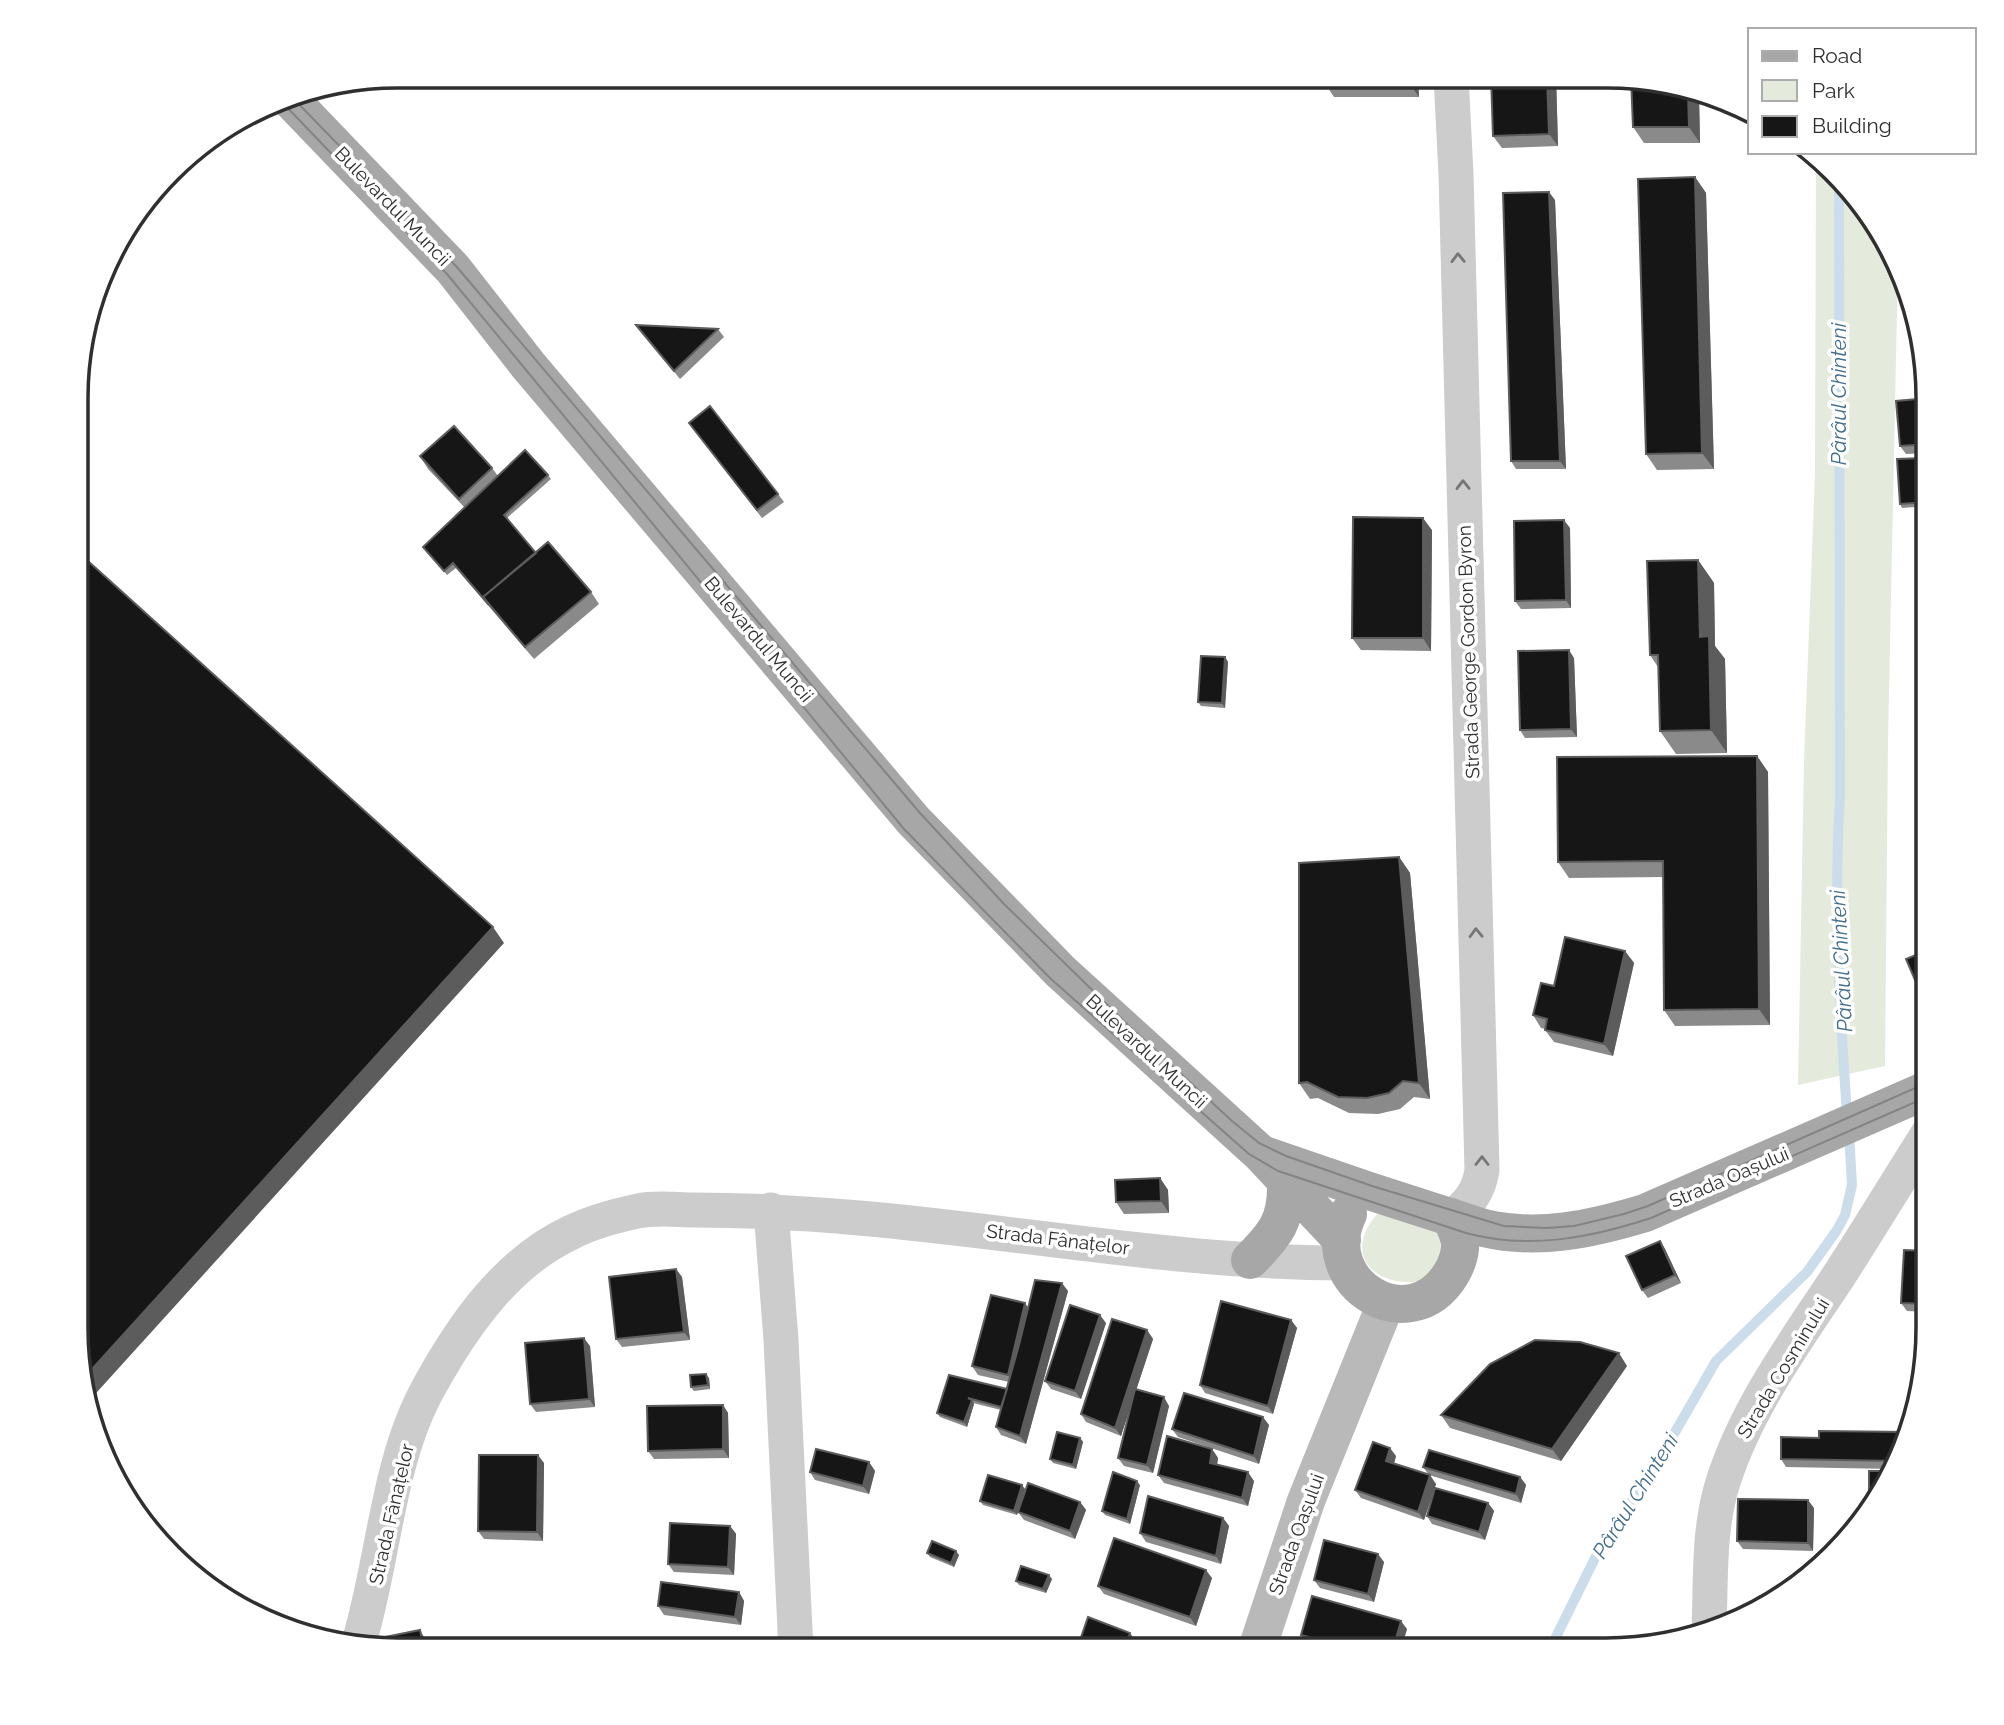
<svg xmlns="http://www.w3.org/2000/svg" width="2004" height="1725" viewBox="0 0 2004 1725" font-family="Raleway,sans-serif">
  <rect width="100%" height="100%" fill="#fff"/>
  <path fill="#e4ebdd" d="M1816,157L1835,170L1896,255L1898,265L1888,740L1885,1066L1798,1085L1804,762L1815,472Z
    M1379,1212L1439,1232L1444,1248L1426,1280C1377,1291 1339,1255 1379,1212Z"/>
  <g fill="none" stroke-linecap="round" stroke-linejoin="round">
    <path stroke="#cbddea" stroke-width="10" d="M1839,176L1840,799C1833,904 1840,1010 1847,1115
      M1550,1649L1601,1546L1655,1467L1716,1361L1807,1272L1837,1230L1845,1215L1852,1185L1849,1133"/>
    <path stroke="#ccc" stroke-width="35" d="M1451,76L1456,174L1482,1170C1479,1191 1469,1205 1451,1217
      M771,1210L781,1340L796,1650
      M1709,1630C1711,1581 1708,1529 1723,1482C1747,1407 1795,1342 1838,1277C1869,1229 1898,1181 1929,1132
      M359,1642C384,1560 387,1462 429,1387C463,1325 507,1262 572,1232C590,1223 619,1215 638,1211C656,1207 677,1210 695,1210C752,1210 803,1213 859,1218C1021,1232 1182,1263 1344,1263"/>
    <path stroke="#b9b9b9" stroke-width="38" d="M1257,1649L1306,1501L1386,1303"/>
    <path stroke="#a7a7a7" stroke-width="38" d="M287,96L453,269L528,365L913,820L1060,971L1261,1154L1342,1240
      M1264,1155L1369,1191L1484,1228C1538,1241 1592,1229 1645,1213L1929,1089
      M1348,1214C1315,1284 1410,1341 1451,1274C1456,1266 1461,1253 1460,1243C1459,1234 1454,1225 1451,1217
      M1250,1260C1276,1234 1287,1220 1286,1183"/>
    <path stroke="#848484" stroke-width="2" d="M290,95L456,266L920,813L1004,904L1129,1026L1232,1121L1259,1143L1286,1156L1372,1186L1504,1226L1547,1228L1574,1226L1624,1214L1648,1206L1929,1082
      M280,100L447,274L904,829L1051,979L1249,1154L1278,1171L1466,1233C1528,1250 1590,1238 1651,1218L1929,1096"/>
  </g>
  <path fill="#8a8a8a" d="M988,76H1033L1031,85L992,81Z
    M1320,76H1418L1419,97H1334Z
    M1491,76H1556L1558,146L1502,148L1493,136Z
    M1631,77L1699,95L1700,143H1644L1633,127Z
    M1695,177L1706,193L1714,469L1657,470L1646,454Z
    M1555,200L1566,469H1516L1511,461Z
    M636,325L718,329L724,337L680,379Z
    M1928,398V453L1906,454L1900,446Z
    M695,431L778,494L784,502L762,518Z
    M420,456L492,468L498,476L548,475L551,479L507,518L536,553L591,592L599,604L534,659L456,568L447,575L423,547L465,508L428,469Z
    M1923,458L1926,462L1928,506L1902,508L1900,504Z
    M1570,528L1571,608L1521,609L1515,601Z
    M1432,530L1431,651L1361,650L1352,638Z
    M1698,560L1714,583L1715,646L1725,659L1727,753L1676,754L1660,731L1658,667L1650,655Z
    M1225,657L1228,662L1225,708L1201,706L1198,702Z
    M1574,658L1577,737L1525,738L1520,730Z
    M1757,756L1768,772L1770,1025L1675,1026L1664,1010L1663,877L1569,878L1558,862Z
    M1399,857L1410,873L1430,1099L1414,1097L1400,1109L1378,1114L1349,1113L1318,1098L1310,1099L1299,1083Z
    M1625,951L1634,963L1613,1056L1554,1042L1545,1030V1029L1541,1028L1533,1015L1554,986Z
    M1160,1178L1168,1190L1169,1213L1124,1214L1116,1202Z
    M1660,1241L1665,1249L1681,1283L1648,1298L1642,1290Z
    M1929,1251V1312L1907,1311L1901,1303Z
    M676,1269L682,1277L690,1340L622,1347L616,1339Z
    M1068,1291L1026,1444L1001,1435L996,1427L1001,1410L973,1403L974,1404L967,1427L940,1417L937,1413L949,1375L1007,1389L1009,1382L978,1375L972,1366L1028,1308Z
    M1291,1320L1297,1328L1273,1414L1205,1393L1200,1385Z
    M1106,1323L1081,1399L1051,1389L1045,1381Z
    M1147,1330L1153,1339L1136,1390L1169,1406L1153,1473L1124,1466L1118,1458L1131,1403L1121,1436L1086,1422L1081,1414Z
    M590,1346L595,1407L536,1412L530,1404Z
    M1627,1366L1561,1461L1450,1428L1441,1415Z
    M709,1378L710,1389L694,1391L691,1387Z
    M723,1405L728,1413L729,1458L654,1459L648,1451Z
    M1269,1425L1259,1464L1178,1437L1172,1429Z
    M1080,1438L1083,1442L1076,1469L1053,1463L1050,1459Z
    M1819,1438L1904,1451L1892,1469L1786,1467L1781,1459Z
    M1212,1449L1218,1458L1217,1465L1254,1481L1248,1506L1164,1483L1158,1475Z
    M1396,1456L1394,1464L1436,1484L1424,1520L1361,1498L1355,1490Z
    M869,1462L875,1471L869,1494L815,1480L810,1472Z
    M544,1463L543,1541L484,1539L478,1531Z
    M1423,1467L1520,1477L1526,1485L1521,1503L1429,1475Z
    M1140,1485L1130,1524L1105,1515L1102,1511Z
    M1025,1489L1017,1515L983,1505L980,1501Z
    M1080,1502L1086,1510L1075,1539L1024,1520L1018,1512Z
    M1488,1503L1494,1511L1485,1540L1432,1524L1427,1516Z
    M1814,1508L1813,1551L1743,1549L1737,1541Z
    M1223,1518L1229,1526L1221,1564L1146,1542L1140,1533Z
    M730,1526L736,1534L734,1575L674,1572L668,1564Z
    M927,1553L959,1555L954,1567L930,1557Z
    M1384,1562L1374,1602L1320,1588L1314,1580Z
    M1212,1578L1196,1626L1104,1594L1098,1586Z
    M1052,1579L1046,1593L1019,1585L1016,1581Z
    M739,1592L744,1601L741,1625L664,1615L658,1606Z
    M1407,1629L1401,1649H1330L1307,1643L1301,1635Z"/>
  <path fill="#5c5c5c" d="M1026,76H1033L1031,85L1026,77Z
    M1404,76H1418L1419,97Z
    M1547,76H1556L1558,146L1549,134Z
    M1688,92L1699,95L1700,143L1689,127Z
    M1695,177L1706,193L1714,469L1702,453Z
    M1549,192L1555,200L1566,469L1560,461Z
    M1923,458L1926,462L1928,505L1926,502Z
    M1423,518L1432,530L1431,651L1423,638Z
    M1564,520L1570,528L1571,608L1566,600Z
    M1698,560L1714,583L1715,646L1725,659L1727,753L1711,730L1700,637Z
    M1569,650L1574,658L1577,737L1571,729Z
    M1225,657L1228,662L1225,708L1222,703Z
    M1757,756L1768,772L1770,1025L1759,1009Z
    M1399,857L1410,873L1430,1099L1419,1083Z
    M493,927L504,943L88,1402L83,1379Z
    M1625,951L1634,963L1613,1056L1604,1044Z
    M1160,1178L1168,1190L1169,1213L1161,1201Z
    M1660,1241L1665,1249L1681,1283L1675,1275Z
    M676,1269L682,1277L690,1340L684,1332Z
    M1062,1283L1068,1291L1026,1444L1020,1436Z
    M1025,1303L1031,1312L1013,1383L1008,1375Z
    M1100,1315L1106,1323L1081,1399L1075,1391Z
    M1291,1320L1297,1328L1273,1414L1268,1406Z
    M1147,1330L1153,1339L1121,1436L1115,1428Z
    M584,1338L590,1346L595,1407L589,1399Z
    M1619,1353L1627,1366L1561,1461L1552,1449Z
    M706,1374L709,1378L710,1389L708,1385Z
    M1164,1397L1169,1406L1153,1473L1147,1465Z
    M972,1400L974,1404L967,1427L964,1422Z
    M723,1405L728,1413L729,1458L723,1449Z
    M1263,1417L1269,1425L1259,1464L1254,1456Z
    M1080,1438L1083,1442L1076,1469L1073,1465Z
    M1390,1448L1396,1456L1392,1470L1386,1461Z
    M1212,1449L1218,1458L1216,1471L1210,1463Z
    M538,1455L544,1463L543,1541L537,1532Z
    M869,1462L875,1471L869,1494L863,1486Z
    M1248,1472L1254,1481L1248,1506L1242,1498Z
    M1430,1475L1436,1484L1424,1520L1418,1512Z
    M1520,1477L1526,1485L1521,1503L1516,1494Z
    M1137,1481L1140,1485L1130,1524L1127,1519Z
    M1022,1485L1025,1489L1017,1515L1014,1511Z
    M1808,1500L1814,1508L1813,1551L1808,1543Z
    M1080,1502L1086,1510L1075,1539L1070,1531Z
    M1488,1503L1494,1511L1485,1540L1479,1532Z
    M1223,1518L1229,1526L1221,1564L1216,1556Z
    M730,1526L736,1534L734,1575L728,1567Z
    M956,1551L959,1555L954,1567L951,1563Z
    M1378,1554L1384,1562L1374,1602L1368,1594Z
    M1206,1570L1212,1578L1196,1626L1190,1617Z
    M1049,1575L1052,1579L1046,1593L1043,1589Z
    M739,1592L744,1601L741,1625L735,1617Z
    M1401,1621L1407,1629L1401,1649H1393Z
    M420,1630L425,1639L428,1650H424Z
    M1130,1633L1136,1641L1133,1649H1125Z"/>
  <path fill="#161616" stroke="#5c5c5c" stroke-width="2" d="M1491,76H1547L1549,134L1493,136Z
    M1631,77L1688,92L1689,127H1633Z
    M1695,177L1702,453L1646,454L1638,179Z
    M1549,192L1560,461H1511L1503,193Z
    M636,325L718,329L674,371Z
    M1928,398V444L1900,446L1896,401Z
    M710,406L778,494L757,510L689,423Z
    M454,426L492,468L459,499L420,456Z
    M525,450L548,475L504,515L536,553L483,597L489,605L453,563L444,571L423,547Z
    M1923,458L1926,502L1900,504L1897,459Z
    M1353,517L1423,518V638H1352Z
    M1564,520L1566,600L1515,601L1514,521Z
    M548,542L591,592L525,647L483,597Z
    M1926,543H1928V575Z
    M78,552L493,927L83,1379L76,1349Z
    M1698,560L1700,637L1709,636L1711,730L1660,731L1658,655H1650L1647,561Z
    M1569,650L1571,729L1520,730L1518,651Z
    M1201,656L1225,657L1222,703L1198,702Z
    M1757,756L1759,1009L1664,1010L1663,861L1558,862L1557,757Z
    M1399,857L1419,1083L1403,1081L1389,1093L1367,1098L1338,1097L1307,1082L1299,1083V863Z
    M1565,937L1625,951L1604,1044L1545,1030L1547,1019L1533,1015L1541,983L1554,986Z
    M1928,950V999L1924,1001L1906,959Z
    M1160,1178L1161,1201L1116,1202L1115,1180Z
    M1660,1241L1675,1275L1642,1290L1626,1256Z
    M1904,1250L1929,1251V1304L1901,1303Z
    M676,1269L684,1332L616,1339L609,1277Z
    M1035,1280L1062,1283L1020,1436L996,1427L1019,1345Z
    M991,1295L1025,1303L1008,1375L972,1366Z
    M1221,1301L1291,1320L1268,1406L1200,1385Z
    M1070,1305L1100,1315L1075,1391L1045,1381Z
    M1112,1319L1147,1330L1115,1428L1081,1414Z
    M584,1338L589,1399L530,1404L525,1343Z
    M1535,1340L1580,1342L1619,1353L1552,1449L1441,1415L1490,1364Z
    M706,1374L708,1385L691,1387L690,1375Z
    M949,1375L1007,1389L1001,1407L968,1398L972,1400L964,1422L937,1413Z
    M1135,1389L1164,1397L1147,1465L1118,1458Z
    M1184,1393L1263,1417L1254,1456L1172,1429Z
    M723,1405V1449L648,1451L647,1406Z
    M1819,1431L1908,1432L1904,1451L1897,1461L1781,1459V1437L1819,1438Z
    M1057,1432L1080,1438L1073,1465L1050,1459Z
    M1167,1436L1212,1449L1210,1463L1248,1472L1242,1498L1158,1475Z
    M1373,1442L1390,1448L1386,1461L1430,1475L1418,1512L1355,1490Z
    M816,1449L869,1462L863,1486L810,1472Z
    M1429,1450L1520,1477L1516,1494L1423,1467Z
    M479,1455H538L537,1532L478,1531Z
    M1869,1471H1891L1869,1503Z
    M1113,1472L1137,1481L1127,1519L1102,1511Z
    M988,1475L1022,1485L1014,1511L980,1501Z
    M1028,1483L1080,1502L1070,1531L1018,1512Z
    M1435,1488L1488,1503L1479,1532L1427,1516Z
    M1148,1496L1223,1518L1216,1556L1140,1533Z
    M1738,1499L1808,1500V1543L1737,1541Z
    M670,1523L730,1526L728,1567L668,1564Z
    M1114,1538L1206,1570L1190,1617L1098,1586Z
    M1324,1540L1378,1554L1368,1594L1314,1580Z
    M932,1541L956,1551L951,1563L927,1553Z
    M1021,1566L1049,1575L1043,1589L1016,1581Z
    M661,1582L739,1592L735,1617L658,1606Z
    M1312,1596L1401,1621L1393,1649H1354L1301,1635Z
    M1088,1617L1130,1633L1125,1649H1077Z
    M420,1630L424,1650H397L376,1645L375,1639Z"/>
  <defs><path id="oneway-chevron" d="M-2-3.5L2.5 0L-2 3.5" fill="none" stroke-width="1.6" stroke-linecap="round" stroke-linejoin="round" transform="scale(1.75)"/></defs>
  <g stroke="#767676">
    <use href="#oneway-chevron" transform="translate(1458 258) rotate(-91)"/>
    <use href="#oneway-chevron" transform="translate(1463 485) rotate(-91)"/>
    <use href="#oneway-chevron" transform="translate(1476 933) rotate(-92)"/>
    <use href="#oneway-chevron" transform="translate(1482 1161) rotate(-90)"/>
  </g>
  <g text-anchor="middle" dominant-baseline="central" stroke-width="7" stroke-linejoin="round" paint-order="stroke">
    <g font-size="19" fill="#2f2f2f" stroke="#fff">
      <text transform="translate(393 206) rotate(46)">Bulevardul Muncii</text>
      <text transform="translate(759 639) rotate(50)">Bulevardul Muncii</text>
      <text transform="translate(1468 652) rotate(-92)">Strada George Gordon Byron</text>
      <text transform="translate(1147 1051) rotate(43)">Bulevardul Muncii</text>
      <text transform="translate(1729 1177) rotate(-23)">Strada Oașului</text>
      <text transform="translate(1058 1239) rotate(7)">Strada Fânațelor</text>
      <text transform="translate(1783 1368) rotate(-59)">Strada Cosminului</text>
      <text transform="translate(391 1514) rotate(-77)">Strada Fânațelor</text>
      <text transform="translate(1296 1534) rotate(-70)">Strada Oașului</text>
    </g>
    <g font-size="21" font-style="italic" fill="#416d8c" stroke="#fff">
      <text transform="translate(1838 394) rotate(-90)">Pârâul Chinteni</text>
      <text transform="translate(1841 961) rotate(-93)">Pârâul Chinteni</text>
      <text transform="translate(1635 1496) rotate(-58)">Pârâul Chinteni</text>
    </g>
  </g>
  <path d="M0 0H2004V1725H0ZM398 88H1606A310 310 0 0 1 1916 398V1328A310 310 0 0 1 1606 1638H398A310 310 0 0 1 88 1328V398A310 310 0 0 1 398 88Z" fill="#fff" fill-rule="evenodd"/>
  <path fill="none" stroke="#2f2f2f" stroke-width="3.5" d="M398 88H1606A310 310 0 0 1 1916 398V1328A310 310 0 0 1 1606 1638H398A310 310 0 0 1 88 1328V398A310 310 0 0 1 398 88Z"/>
  <rect x="1748" y="28" width="228" height="126" fill="#ffffff" stroke="#acacac" stroke-width="2"/>
  <rect x="1762" y="51" width="35" height="10" fill="#a7a7a7" stroke="#acacac" stroke-width="2"/>
  <text x="1812" y="63" font-size="21" fill="#2f2f2f">Road</text>
  <rect x="1762" y="80" width="35" height="21" fill="#e4ebdd" stroke="#acacac" stroke-width="2"/>
  <text x="1812" y="98" font-size="21" fill="#2f2f2f">Park</text>
  <rect x="1762" y="116" width="35" height="21" fill="#161616" stroke="#acacac" stroke-width="2"/>
  <text x="1812" y="133" font-size="21" fill="#2f2f2f">Building</text>
</svg>
